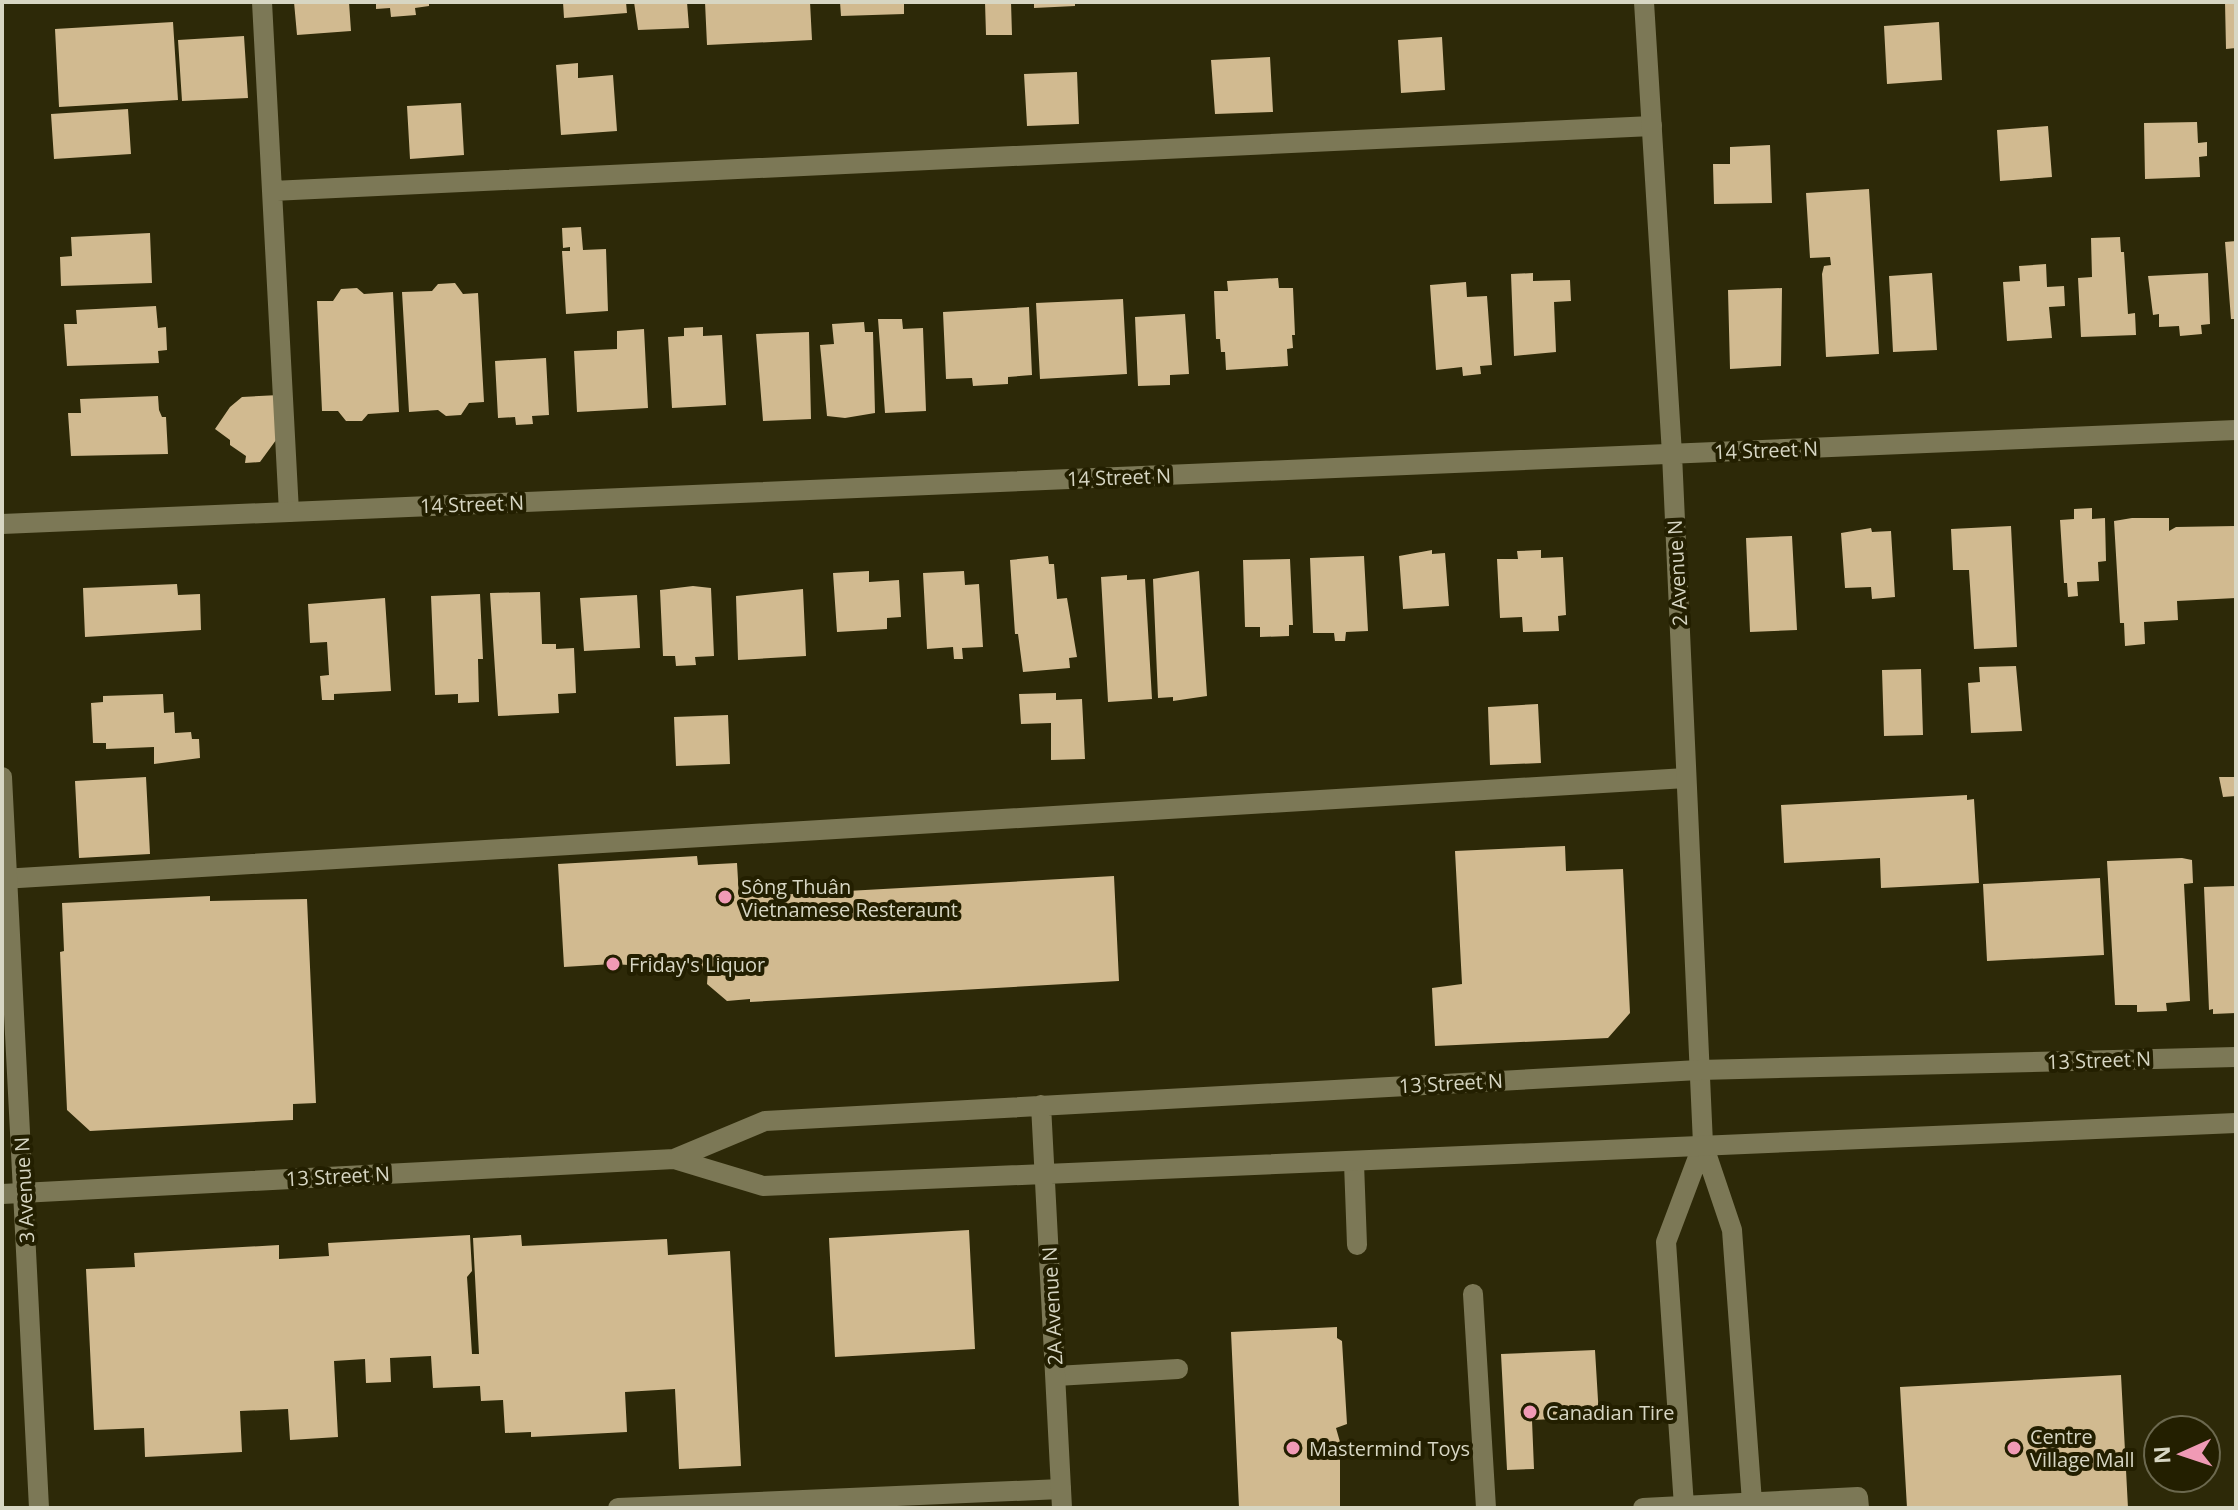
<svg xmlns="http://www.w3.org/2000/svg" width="2238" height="1510" viewBox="0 0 2238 1510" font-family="'Open Sans',sans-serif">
  <rect width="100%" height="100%" fill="#2d2908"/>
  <path fill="#d1ba90" d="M294,2H349L351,31L297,35Z
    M376,2H429V6L415,8L416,15L391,17L390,8L376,9Z
    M563,2H626L627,13L564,18Z
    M634,2H687L689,28L638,30Z
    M705,2H810L812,40L707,45Z
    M840,2H904V14L841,16Z
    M985,2H1011L1012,35H986Z
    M1034,2H1075V6L1034,8Z
    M2225,2H2236V48L2226,49Z
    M173,22L178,100L59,107L55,29Z
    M1939,22L1942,80L1887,84L1884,26Z
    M244,36L248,98L182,101L178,40Z
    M1442,37L1445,90L1401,93L1398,40Z
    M1270,57L1273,112L1215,114L1211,60Z
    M578,63V78L613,75L617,131L561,135L556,65Z
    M1077,72L1079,124L1027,126L1024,74Z
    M461,103L464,155L410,159L407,106Z
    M128,109L131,154L54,159L51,114Z
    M2197,122L2198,143L2207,142V156L2199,157L2200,177L2145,179L2144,123Z
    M2048,126L2052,177L2000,181L1997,130Z
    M1770,145L1772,203L1714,204L1713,164H1730V147Z
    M1869,189L1879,354L1826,357L1822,274L1824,266L1831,265L1830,257L1810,258L1806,193Z
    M581,227L583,250L606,249L608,311L566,314L562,251H570V247L563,248L562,228Z
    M150,233L152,283L61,286L60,257L72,256L71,237Z
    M2120,237L2121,252H2124L2128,314L2135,313L2136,335L2081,337L2078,278L2092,277L2091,238Z
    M2236,241V319H2231L2225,242Z
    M2046,264L2047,287L2064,286L2065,306L2049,307L2052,338L2007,341L2003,282L2020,281L2019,266Z
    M1533,273V281L1570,280L1571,301L1554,302L1556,352L1514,356L1511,274Z
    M1932,273L1937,350L1893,352L1889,276Z
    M2208,273L2210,324L2201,325L2202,334L2180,336L2179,326L2159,327V314L2153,315L2148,276Z
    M1278,278L1279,288H1293L1295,335H1292L1293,348L1287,349L1288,366L1226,370L1225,352H1221L1220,339H1216L1214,291H1228L1227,281Z
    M1466,282L1467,297L1487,296L1492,365L1480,366L1481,374L1463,376L1462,367L1436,370L1430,285Z
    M455,283L463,294L478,293L484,402L469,403L461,415L446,416L438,410L409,412L402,292L432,291L438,284Z
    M357,288L364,294L393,292L399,412L368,414L362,421H346L338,411H322L317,301H333L341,289Z
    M1782,288L1781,366L1730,369L1728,290Z
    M1123,299L1127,374L1040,379L1036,303Z
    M156,306L158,328L166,327L167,350L158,351L159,363L67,366L64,324H77L76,310Z
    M1029,307L1032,375L1008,377V384L973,386L972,378L946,379L943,312Z
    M1185,314L1189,374L1170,375V385L1138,386L1135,317Z
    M878,319H902L903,329L923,328L926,411L885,413Z
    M864,322L865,332H873L875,413L845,418L827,416L820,345L834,344L832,324Z
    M703,327V336L722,335L726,405L672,408L668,337L684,336V328Z
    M644,329L648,408L577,412L574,351L617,349V331Z
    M809,332L811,419L763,421L756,334Z
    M546,358L549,415L532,416L533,424L516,425L515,417L498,418L495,361Z
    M279,395V436L260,462L245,463L246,456L230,445V440L215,429L230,407L242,397Z
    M158,396L159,410L162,417H166L168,454L71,456L68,413H81L80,399Z
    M2092,508V519L2105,518L2106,561L2098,562L2099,581L2077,582L2078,596L2068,597L2067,583H2064L2060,520L2074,519V509Z
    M2132,518H2169V531L2176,527L2236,526V598L2177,601L2178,620L2144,622L2145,644L2125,646L2124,623H2120L2114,521Z
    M2011,526L2017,647L1974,649L1969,570H1953L1951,529Z
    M1871,528L1872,532L1891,531L1895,597L1872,599L1871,587L1845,588L1841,533Z
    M1792,536L1797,630L1750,632L1746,538Z
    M1432,550V554L1445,553L1449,606L1403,609L1399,556Z
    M1541,550V558L1563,557L1566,615L1558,616L1559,631L1523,632L1522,617L1500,618L1497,559H1518L1517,551Z
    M1048,556L1049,564H1054L1057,599L1067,598L1077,657L1069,658L1070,668L1023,672L1018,634H1015L1010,560Z
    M1364,556L1368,631L1346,632L1345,641H1335L1334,633H1313L1310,558Z
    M1290,559L1293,625H1289V636L1260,637V627H1245L1243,560Z
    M869,571V582L899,580L901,617L887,618V629L837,632L833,573Z
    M964,571L965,585L979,584L983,647L962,648L963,659H954L953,647L927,649L923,573Z
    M1199,571L1207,696L1173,701V697L1158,698L1153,579Z
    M1127,575V580L1145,579L1152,699L1108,702L1101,577Z
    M177,584L178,595L200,594L201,630L85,637L83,588Z
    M693,586L711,588L714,656L695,657L696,665L676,666L675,656H663L660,590Z
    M803,589L806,656L738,660L736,596Z
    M540,592L542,644H556V649L574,648L576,693L558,694L559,713L498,716L490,593Z
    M480,594L483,659H478L479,702L458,703V694L435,695L431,596Z
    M637,595L640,648L584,651L580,598Z
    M385,598L391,691L334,694V700H322L320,676L329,675L327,642L310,643L308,604Z
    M2016,666L2022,731L1971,733L1968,683L1980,682L1979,667Z
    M1921,669L1923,735L1884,736L1882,670Z
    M1056,693V700L1082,699L1085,759L1051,760V723L1021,724L1019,694Z
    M163,694L164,713L174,712L175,733L191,732L192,739H199L200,758L154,764V747L106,749V743H93L91,703L103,702V696Z
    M1538,704L1541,763L1490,765L1488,707Z
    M728,715L730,764L676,766L674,717Z
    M146,777L150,854L79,858L75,781Z
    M2219,777H2236V796L2223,797Z
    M1967,795V800L1974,799L1979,883L1881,888L1880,858L1784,863L1781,805Z
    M1565,846L1566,871L1623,869L1630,1013L1608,1038L1435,1046L1432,988L1462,984L1455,851Z
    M697,856L698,865L737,863L739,897L1114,876L1119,981L750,1002V999L727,1001L707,984L708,970L613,964L564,967L558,864Z
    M2182,858L2192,860L2193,883L2184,884L2190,1001L2166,1003L2167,1011L2137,1012V1005H2115L2107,861Z
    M2100,878L2104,955L1987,961L1983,884Z
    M2236,886V1013L2213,1014V1009L2209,1010L2204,887Z
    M210,896V901L307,899L316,1103L293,1104V1120L90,1131L67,1110L60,952L64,951L62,903Z
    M969,1230L975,1349L835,1357L829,1238Z
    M470,1235L472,1271L467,1277L472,1354H479L473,1238L521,1235L522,1246L667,1239L668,1255L730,1251L741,1466L679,1469L675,1389L625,1392L627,1432L531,1437V1432L505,1433L503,1400L481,1401L480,1386L433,1388L431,1356L390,1358L391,1382L366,1383L365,1359L334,1361L338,1437L290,1440L288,1409L240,1411L242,1452L145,1457L144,1428L94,1430L86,1269L135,1267L134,1253L279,1245V1259L329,1256L328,1243Z
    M1337,1327V1338L1342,1341L1347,1424L1336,1428L1340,1442V1508H1239L1231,1332Z
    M1595,1350L1599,1417L1532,1420L1534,1469L1507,1470L1501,1354Z
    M2121,1375L2128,1508H1907L1900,1387Z"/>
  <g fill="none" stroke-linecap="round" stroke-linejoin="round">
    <path stroke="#7c7856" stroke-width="20" d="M262,2L289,512
      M272,191L1652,126
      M2,879L1686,778
      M1703,1144L1732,1230L1752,1502
      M1354,1163L1357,1245
      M1473,1294L1486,1508
      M1056,1376L1178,1369
      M1684,1506L1666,1242L1703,1144
      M618,1508L1061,1489
      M1643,1508L1858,1497L1859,1508"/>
    <path stroke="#7c7856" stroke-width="20" d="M1644,2L1672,454L1703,1144
      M2,524L2236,430
      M2,777L39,1508"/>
    <path stroke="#7c7856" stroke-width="20" d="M1041,1105L1062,1508
      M674,1159L763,1186L2236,1123
      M2,1194L674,1159L765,1121L1699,1070L2236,1057"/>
  </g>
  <g fill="#f09ab5" stroke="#231f00" stroke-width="3">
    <circle cx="725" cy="897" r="8"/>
    <circle cx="613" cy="964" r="8"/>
    <circle cx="1530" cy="1412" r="8"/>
    <circle cx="1293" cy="1448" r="8"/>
    <circle cx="2014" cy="1448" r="8"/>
  </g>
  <g text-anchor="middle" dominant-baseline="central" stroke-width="8" stroke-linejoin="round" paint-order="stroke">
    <g font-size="20" fill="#d7d6c3" stroke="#231f00">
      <text transform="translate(1766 450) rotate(-2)">14 Street N</text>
      <text transform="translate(1119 477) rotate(-2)">14 Street N</text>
      <text transform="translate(472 504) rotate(-2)">14 Street N</text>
      <text transform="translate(1677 573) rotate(-93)">2 Avenue N</text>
      <text transform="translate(2099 1060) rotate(-2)">13 Street N</text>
      <text transform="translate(1451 1083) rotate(-3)">13 Street N</text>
      <text transform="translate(338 1176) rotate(-3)">13 Street N</text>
      <text transform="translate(24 1190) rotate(-93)">3 Avenue N</text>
      <text transform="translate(1052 1306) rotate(-93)">2A Avenue N</text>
    </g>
    <g font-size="20" fill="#d7d6c3" stroke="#231f00" text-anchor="start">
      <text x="741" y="886">Sông Thuân<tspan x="741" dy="23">Vietnamese Resteraunt</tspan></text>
      <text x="629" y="964">Friday's Liquor</text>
      <text x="1546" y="1412">Canadian Tire</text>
      <text x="2030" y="1436">Centre<tspan x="2030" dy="23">Village Mall</tspan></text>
      <text x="1309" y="1448">Mastermind Toys</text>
    </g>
  </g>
  <rect width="2238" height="1510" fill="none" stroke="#d7d6c3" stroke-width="8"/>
  <g transform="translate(2182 1454) rotate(267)"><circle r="38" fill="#231f00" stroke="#6b684e" stroke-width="2"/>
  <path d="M0-6L14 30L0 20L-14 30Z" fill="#f09ab5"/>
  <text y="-12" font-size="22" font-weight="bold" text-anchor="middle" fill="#d7d6c3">N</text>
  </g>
</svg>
